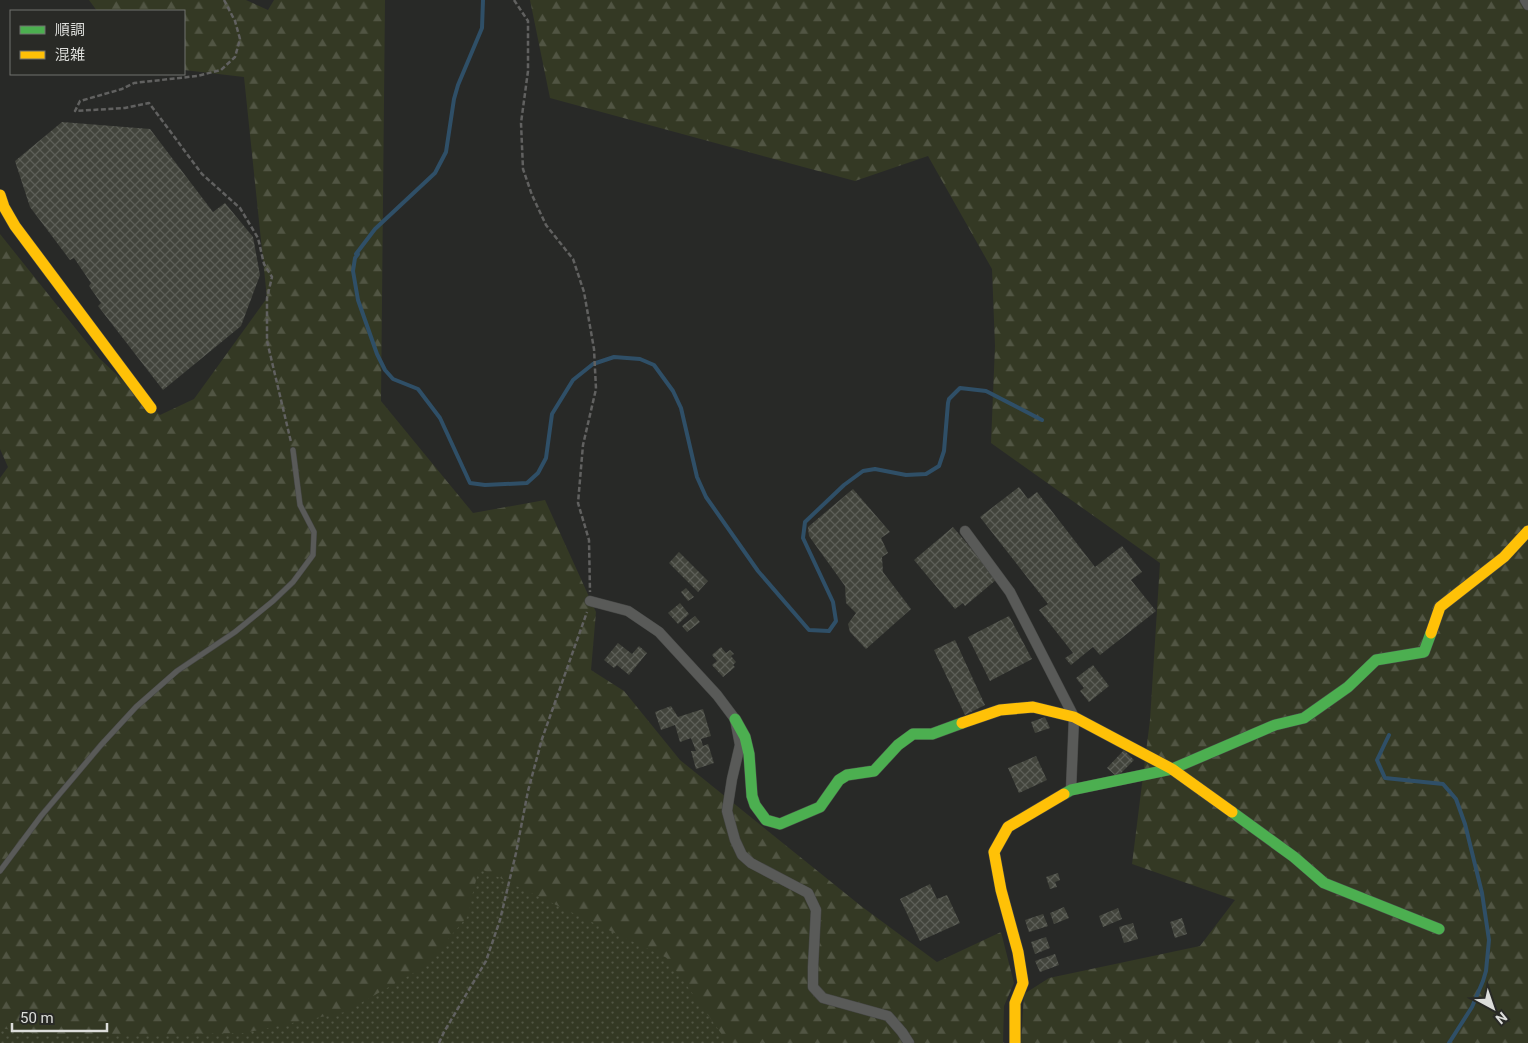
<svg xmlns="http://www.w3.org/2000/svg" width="1528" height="1043" viewBox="0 0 1528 1043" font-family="Roboto,'Noto Sans JP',sans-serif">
  <defs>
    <pattern id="grass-dots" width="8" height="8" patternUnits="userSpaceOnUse" patternTransform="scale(1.25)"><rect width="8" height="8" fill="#343924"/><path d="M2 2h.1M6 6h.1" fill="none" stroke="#515543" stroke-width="1.8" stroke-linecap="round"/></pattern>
    <pattern id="forest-firs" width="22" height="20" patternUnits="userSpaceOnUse" patternTransform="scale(1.25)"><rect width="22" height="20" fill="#343924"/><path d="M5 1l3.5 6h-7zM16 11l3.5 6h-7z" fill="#515543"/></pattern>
    <pattern id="building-cross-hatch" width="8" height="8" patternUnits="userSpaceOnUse" patternTransform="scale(1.25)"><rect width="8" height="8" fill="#42443c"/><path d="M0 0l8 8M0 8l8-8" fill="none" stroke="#5d5f58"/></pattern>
  </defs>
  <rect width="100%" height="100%" fill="#282927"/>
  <path fill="url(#grass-dots)" d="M474,862L1005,1043H0V996Z"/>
  <path fill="url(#forest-firs)" d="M89,0H246L268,10L274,0H385L381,401L473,513L545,500L596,612L591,670L624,691L680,760L861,906L937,962L1001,932L1014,983L1004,1006L1003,1043H728L667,958L479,868L467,917L424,967L345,1012L244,1033L51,1036L0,1028V478L8,467L0,449V234L100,359L160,415L194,399L267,298L244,77L184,70V11H97Z
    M530,0H1519L1528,11V1043H1021L1024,994L1049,978L1200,946L1235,900L1132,864L1150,720L1160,563L991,443L995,346L992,269L928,156L855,181L550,98Z"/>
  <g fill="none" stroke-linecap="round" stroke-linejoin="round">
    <path stroke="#2f4f67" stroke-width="4" d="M483,0L482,28L458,85L454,99L446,152L435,173L375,229L356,254H358L355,258L353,271L358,300L377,354L385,370L393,379L418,389L440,418L470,483L485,485L527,483L538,473L546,458L552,414L573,380L593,364L614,357L640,359L654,365L673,391L681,408L697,477L706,497L758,571L809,630L829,631L836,621L833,602L803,538L805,522L844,485L863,471L875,469L906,475L926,474L939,466L944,451L948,403L949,399L960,388L986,391L1042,420
      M1389,735L1377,760L1385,778L1443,784L1456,799L1465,824L1482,893L1489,940L1486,971L1483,981L1472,1007L1449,1043"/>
  </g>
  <path fill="url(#building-cross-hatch)" d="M62,122L150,129L213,212L225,203L253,237L260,275L241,326L163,390L98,306L101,303L89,286L91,283L74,258L70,260L30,207L15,161Z
    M1019,487L1028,499L1037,492L1095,567L1122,546L1142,572L1131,580L1156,611L1100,655L1093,647L1071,665L1065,658L1073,653L1039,610L1048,604L980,517Z
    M853,489L890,532L881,538L888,553L882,557L883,572L911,609L866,649L850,632L848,624L856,613L846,603L845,586L809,536L808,527Z
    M953,527L997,579L965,606L963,603L955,609L914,560Z
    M679,552L708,581L698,592L669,563Z
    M686,588L694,597L688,601L681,592Z
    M680,603L689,614L678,624L668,613Z
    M695,616L700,622L687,632L682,626Z
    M1009,616L1032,659L990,681L968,637Z
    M955,640L985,705L965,715L934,650Z
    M618,643L632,654L639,646L647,653L629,675L617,665L614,668L604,660Z
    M721,647L726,653L730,650L734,654L731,656L736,662L733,665L735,667L723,677L712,665L717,661L712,655Z
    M1093,665L1109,686L1089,702L1080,691L1084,688L1076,678Z
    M671,706L678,717L703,709L711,736L701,739L703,746L708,744L714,763L696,769L691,751H696L691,738L680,742L675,725L661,730L655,712Z
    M1045,717L1050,728L1035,733L1031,722Z
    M1124,750L1134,760L1117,777L1107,768Z
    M1036,756L1047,780L1019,793L1008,768Z
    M1058,873L1060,880L1055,882L1057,887L1050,889L1046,877Z
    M930,884L937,899L947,895L960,923L920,941L900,899Z
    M1064,907L1069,918L1054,924L1050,913Z
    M1118,908L1122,919L1103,927L1099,916Z
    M1043,914L1048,926L1029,932L1025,920Z
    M1182,918L1187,934L1175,938L1170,922Z
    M1133,923L1138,939L1124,943L1119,927Z
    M1046,937L1050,948L1035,954L1031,942Z
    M1055,954L1059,965L1040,972L1035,961Z"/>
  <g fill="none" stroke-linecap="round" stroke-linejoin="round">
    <defs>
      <path id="lane" d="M0,871L41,816L101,745L136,707L177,671L235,632L273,601L293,582L313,555L314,532L300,505L293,450"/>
      <path id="street" d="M1525,0L1528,5
        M965,531L1010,592L1074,717L1071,790
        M590,601L628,611L659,632L717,695L735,719L740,745L732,779L727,811L735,840L742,855L751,863L808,893L816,910L813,967V987L823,998L888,1016L902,1032L909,1043"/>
      <path id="fast" d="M735,719L745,737L749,754L752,796L755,805L766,820L780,824L820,807L839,780L847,775L874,771L898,745L913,734H932L962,723
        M1064,794L1071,790L1172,769L1275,725L1304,718L1348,687L1376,660L1424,652L1431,633
        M1232,812L1294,857L1324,883L1439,929"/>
      <path id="slow" d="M0,195L4,207L15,226L151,408
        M1431,633L1440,607L1504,557L1528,531
        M962,723L1000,710L1033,707L1074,717L1172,769L1232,812
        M1015,1043V1003L1023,983L1018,952L1001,890L994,852L1008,827L1064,794"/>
    </defs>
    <use href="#lane" stroke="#454644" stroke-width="6"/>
    <use href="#street" stroke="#454644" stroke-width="11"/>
    <use href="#fast" stroke="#454644" stroke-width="12"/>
    <use href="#slow" stroke="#454644" stroke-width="12"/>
    <path stroke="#616160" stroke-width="2.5" stroke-dasharray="5 2.5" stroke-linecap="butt" d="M224,0L235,21L240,39L235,57L221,70L197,76L134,83L122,89L80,101L75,111L125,108L149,103L202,174L240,208L258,238L264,264L272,277L267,298V341L291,442
      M514,0L528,21V71L521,123L523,169L532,195L546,225L573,259L584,292L594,349L596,389L583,445L578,503L589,540L590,592
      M439,1043L444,1032L486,961L500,920L516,853L528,791L542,739L587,612"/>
    <use href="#lane" stroke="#595a58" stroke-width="5"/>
    <use href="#street" stroke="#595a58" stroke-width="10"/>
    <use href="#fast" stroke="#4caf50" stroke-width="11"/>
    <use href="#slow" stroke="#ffc107" stroke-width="11"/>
  </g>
  <rect x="10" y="10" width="175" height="65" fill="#292a26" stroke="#71726e"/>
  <rect x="20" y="26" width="25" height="8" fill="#4caf50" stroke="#71726e"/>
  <text x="55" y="35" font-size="15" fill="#dcddda">順調</text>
  <rect x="20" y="51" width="25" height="8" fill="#ffc107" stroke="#71726e"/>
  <text x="55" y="60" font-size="15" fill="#dcddda">混雑</text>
  <g transform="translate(1493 1008) rotate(140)" stroke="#292a26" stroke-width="4" paint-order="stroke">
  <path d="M0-4L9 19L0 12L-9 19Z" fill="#dcddda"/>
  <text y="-8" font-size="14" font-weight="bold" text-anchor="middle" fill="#dcddda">N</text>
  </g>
  <path d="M12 1023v8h95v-8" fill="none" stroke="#dcddda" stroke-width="2.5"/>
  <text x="20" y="1023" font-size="15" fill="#dcddda" stroke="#292a26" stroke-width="4" paint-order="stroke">50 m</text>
</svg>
